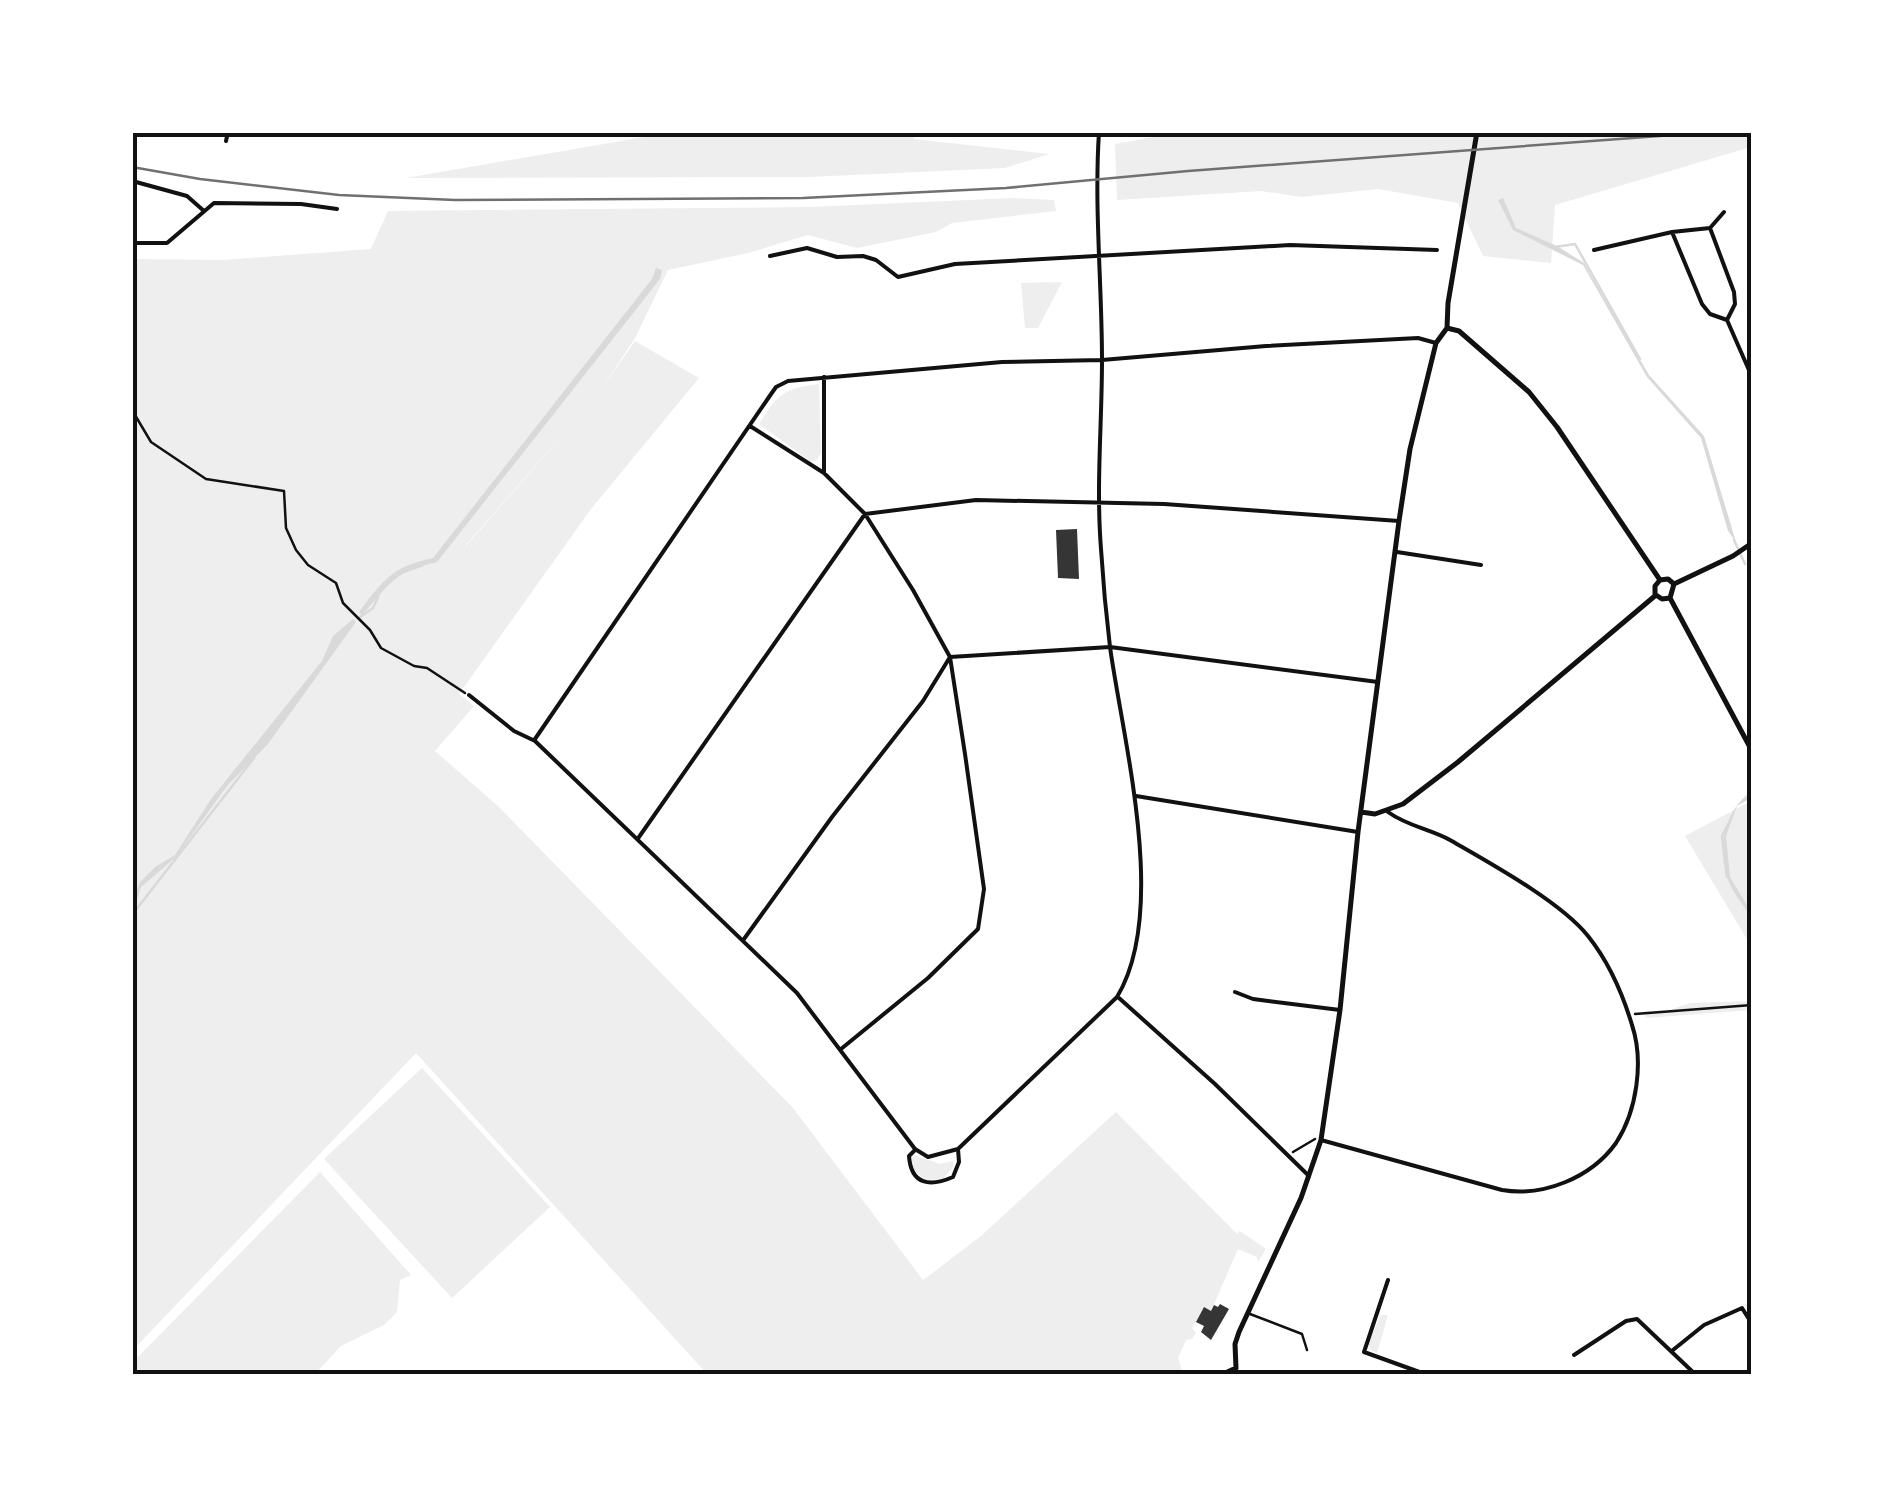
<svg xmlns="http://www.w3.org/2000/svg" width="1884" height="1507" viewBox="0 0 1884 1507" font-family="'Alegreya Sans',sans-serif">
  <rect width="100%" height="100%" fill="#fff"/>
  <path fill="#eee" fill-rule="evenodd" d="M673,132L912,133L914,139L1049,154L1005,168L809,177L406,178Z
    M1180,132L1752,133L1751,147L1555,205L1551,263L1483,256L1458,203L1378,189L1301,197L1261,191L1117,200L1115,144Z
    M1013,198L1054,200L1056,211L952,223L936,232L857,248L808,235L748,253L668,270L635,338L601,390L635,341L699,378L591,509L459,694L474,706L435,751L499,807L793,1108L923,1280L981,1236L1116,1112L1237,1234L1240,1231L1266,1249L1258,1262L1257,1257L1238,1249L1211,1311L1204,1308L1192,1328L1196,1333L1192,1339L1186,1340L1178,1358L1183,1374H707L416,1053L133,1350V259L222,260L371,249L388,211L811,207ZM600,392L466,546V545Z
    M1062,282L1038,328H1025L1021,283Z
    M819,384L821,453L817,460L811,462L759,424C778,394 783,389 819,384Z
    M1751,801V946L1685,836Z
    M1751,1001V1010L1646,1018L1644,1011H1667L1690,1003Z
    M422,1068L550,1207L452,1298L324,1159Z
    M914,1155L940,1164L953,1161V1167L943,1179L925,1180L914,1170L911,1158Z
    M320,1172L411,1275L400,1280L397,1312L384,1325L341,1346L315,1374H133V1362Z
    M1381,1315H1388L1377,1353L1371,1350L1368,1343Z"/>
  <path fill="#d9d9d9" d="M1503,198L1516,228L1557,246L1584,263L1649,375L1704,436L1736,542L1728,531L1701,438L1647,377L1583,265L1513,230L1498,200Z
    M656,268L662,270L660,279L437,562C393,572 391,583 362,615L359,612C384,579 392,567 433,558L652,279Z
    M353,619L356,622L268,744L227,786L176,857L141,887L133,911V901L140,882L155,867L175,855L211,799L322,661L333,636Z
    M1751,792V798L1737,806L1726,836L1730,877L1751,912V918C1744,905 1731,891 1727,877C1717,846 1725,810 1751,792Z"/>
  <g fill="none" stroke-linecap="round" stroke-linejoin="round">
    <path stroke="#d9d9d9" stroke-width="2.5" d="M1555,247L1575,244L1640,359
      M1734,540L1745,564
      M403,572L423,565
      M360,617L373,608L378,597
      M1727,826L1722,836L1727,877
      M132,915L254,758"/>
  </g>
  <path fill="#353535" d="M1077,529L1079,579L1058,578L1056,530Z
    M1220,1304L1229,1309L1211,1340L1201,1332L1204,1326L1196,1322L1204,1307L1211,1311L1214,1305L1218,1307Z"/>
  <g fill="none" stroke-linecap="round" stroke-linejoin="round">
    <path stroke="#111" stroke-width="2.5" d="M132,410L151,442L206,479L284,491L286,528L296,550L308,565L336,583L343,603L370,630L381,648L414,666L427,668L465,693
      M1635,1014L1752,1005
      M1293,1152L1315,1139"/>
    <path stroke="#111" stroke-width="2.5" d="M1250,1314L1302,1334L1307,1350"/>
    <path stroke="#111" stroke-width="4" d="M226,141L228,132
      M136,182L187,196L204,211
      M1710,228L1724,212
      M132,243H167L214,203L301,204L337,209
      M1594,250L1672,232
      M770,256L807,248L837,257L863,256L876,260L898,277L955,264L1290,245L1437,250
      M1727,320L1735,304L1734,292L1710,228L1672,232L1702,304L1710,314L1727,320L1752,377
      M750,426L824,473L865,514L913,590L950,657L965,754L984,889L978,929L928,978L841,1049
      M824,473V377
      M1397,552L1481,565
      M469,695L514,731L535,741L797,993L915,1149L928,1157L958,1149L1117,997C1169,911 1123,741 1110,647C1106,614 1103,581 1101,549C1096,486 1102,423 1102,360C1102,284 1094,208 1099,132
      M535,739L769,397L776,387L788,381L1002,362L1102,360L1266,346L1418,338L1436,343
      M1136,796L1358,832
      M639,837L865,514L976,500L1164,504L1399,521
      M744,939L832,817L923,701L950,657L1110,647L1378,682
      M1235,992L1253,999L1340,1010
      M1119,998L1215,1084L1309,1176
      M1321,1140L1502,1190C1543,1197 1591,1178 1616,1143C1637,1111 1644,1061 1632,1025C1623,995 1608,961 1588,936C1561,902 1490,863 1450,840C1430,829 1407,826 1388,812
      M914,1151L909,1156C911,1185 930,1187 953,1177L959,1162L958,1149
      M1388,1280L1364,1352L1425,1374
      M1673,1350L1704,1325L1742,1308L1752,1324
      M1574,1355L1626,1321L1637,1319L1695,1374"/>
    <path stroke="#111" stroke-width="5" d="M1447,328L1459,331L1529,392L1557,427L1660,580
      M1674,584L1733,556L1752,543
      M1655,594V586L1660,580L1668,579L1674,584
      M1656,595L1662,599L1670,598L1674,584
      M1670,598L1752,751
      M1361,812L1375,814L1403,804L1458,762L1656,595
      M1236,1368L1235,1344L1239,1332L1301,1198L1321,1140L1340,1010L1358,832L1399,521L1410,449L1436,343L1447,328L1448,303L1477,132
      M1223,1374L1236,1368"/>
    <path stroke="#707070" stroke-width="2.5" d="M132,167L200,179L339,195L455,200L803,198L1006,188L1188,171L1714,132"/>
  </g>
  <rect width="1884" height="1507" fill="none" stroke="#ffffff" stroke-width="270"/>
  <rect x="135" y="135" width="1614" height="1237" fill="none" stroke="#111" stroke-width="4"/>
</svg>
